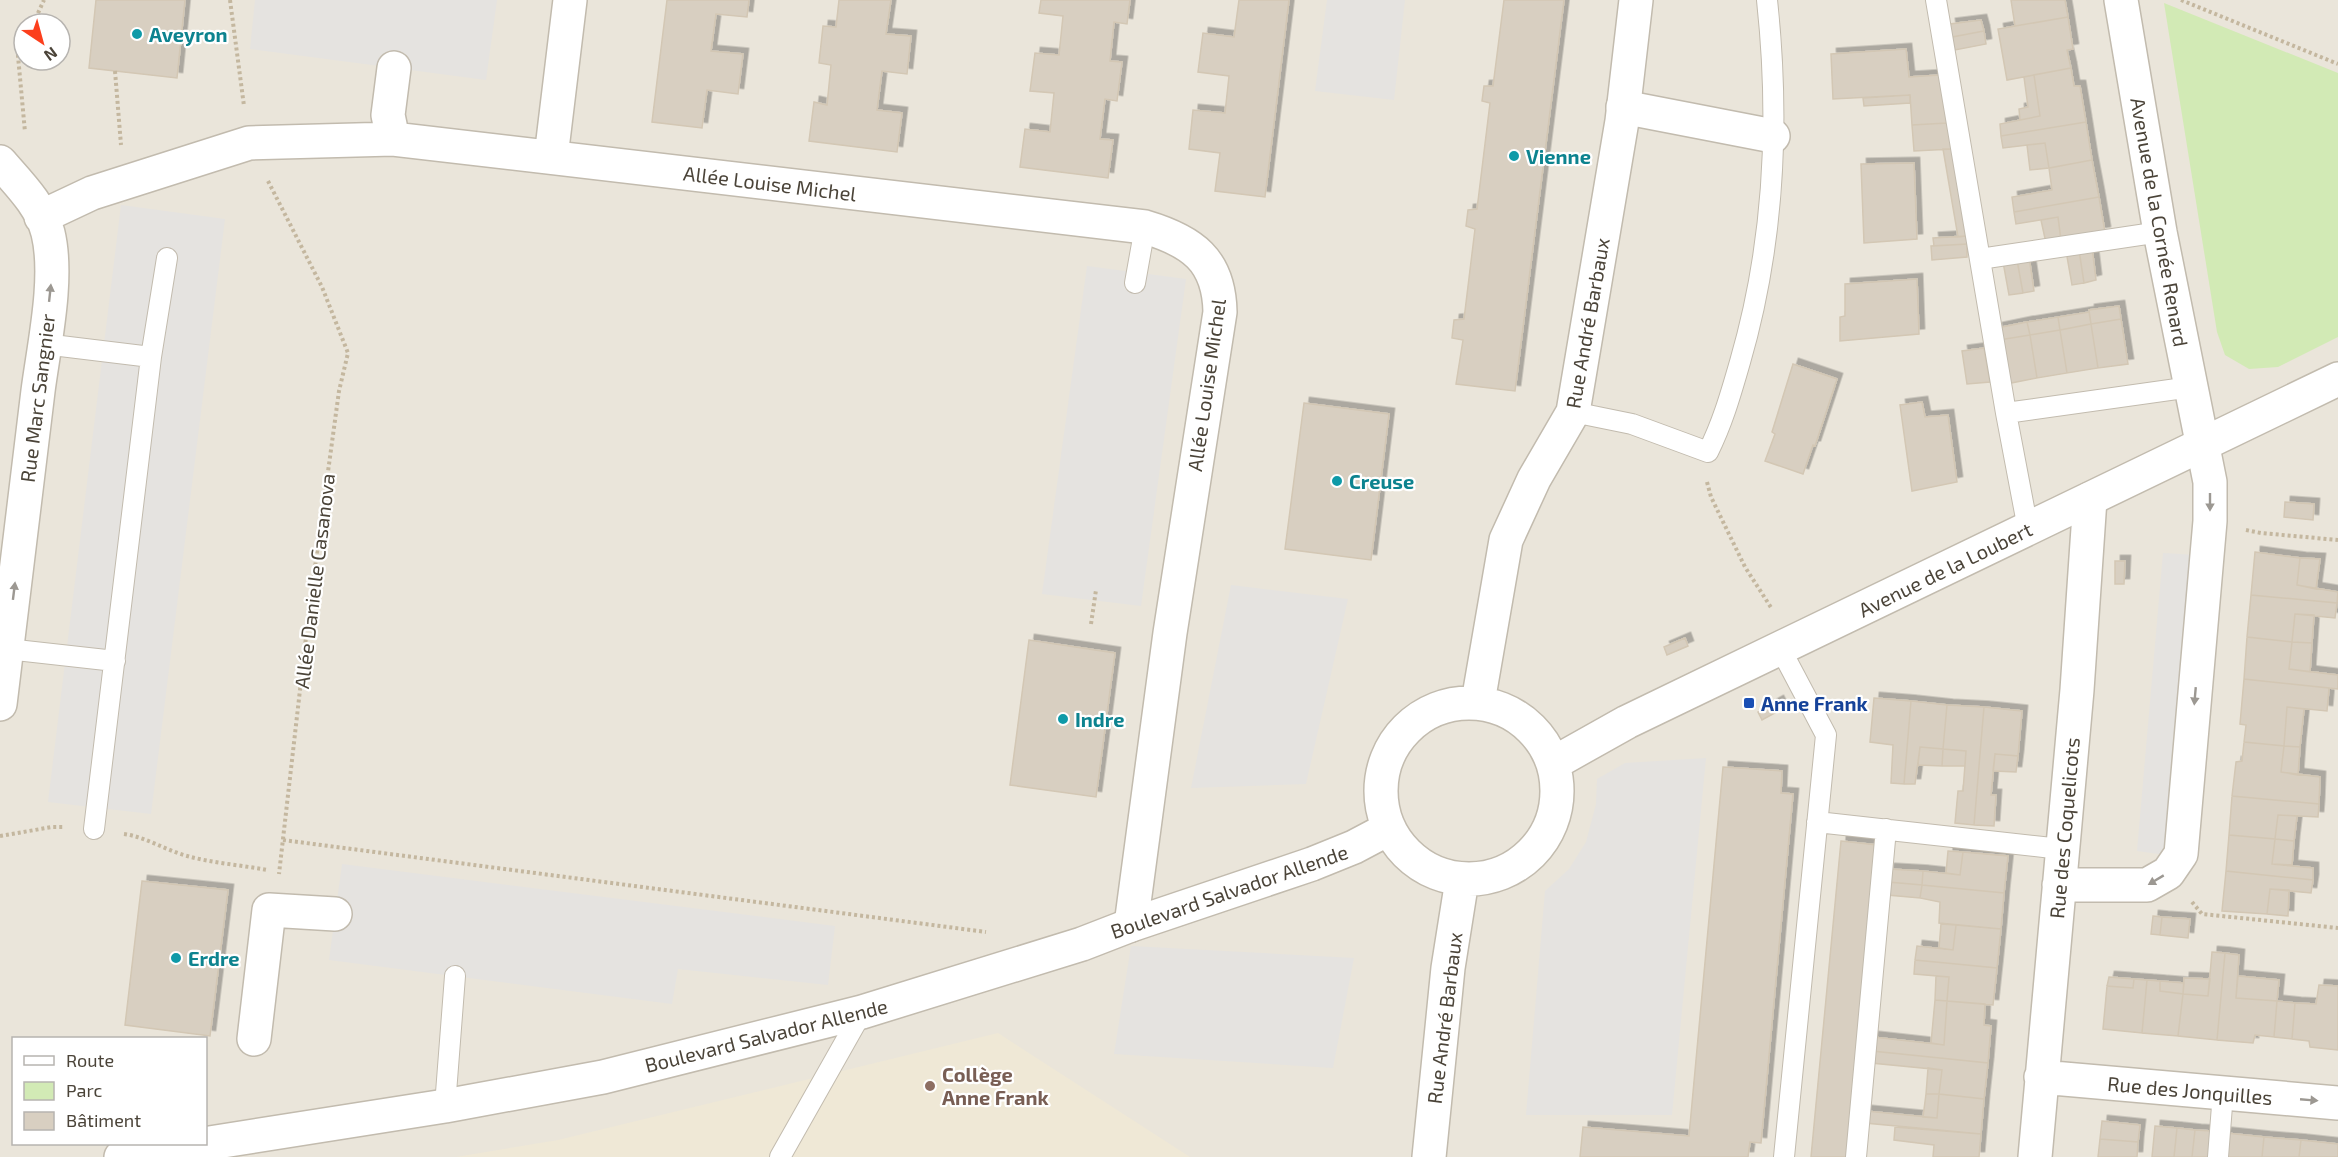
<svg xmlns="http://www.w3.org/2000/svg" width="2338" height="1157" viewBox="0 0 2338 1157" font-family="'Exo 2',sans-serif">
  <defs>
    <filter id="shadow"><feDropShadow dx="5.5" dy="-5.5" stdDeviation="0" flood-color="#0004"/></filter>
  </defs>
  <rect width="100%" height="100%" fill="#f6f3ec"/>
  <path fill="#eae5da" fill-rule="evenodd" d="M0,0H2338V1157H0ZM24,24H60V60H24ZM14,1038H206V1144H14Z"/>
  <path fill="#efe8d6" d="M998,1033L1190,1157H456L558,1140Z"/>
  <path fill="#d2eab5" d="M2164,3L2338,73V337L2278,367L2249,369L2225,355L2217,332Z"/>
  <path fill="#e5e3e0" d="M255,0H497L486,80L250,49Z
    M1327,0H1405L1394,100L1315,91Z
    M121,205L225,219L151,814L48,802Z
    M1087,266L1186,279L1141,606L1042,594Z
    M2163,553L2196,555L2165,855L2137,851Z
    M1231,585L1348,599L1306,784L1191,788Z
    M1706,758L1672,1115H1526L1545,891L1569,869L1586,842L1596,804L1597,779L1625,763Z
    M342,864L835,926L828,985L678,969L672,1004L329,960Z
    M1131,946L1354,958L1333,1068L1114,1054Z"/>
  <path fill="#d8cfc1" stroke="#d3c7b4" stroke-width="1.5" filter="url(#shadow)" d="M96,0H185L177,78L89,68Z
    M667,0H749L747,17L716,14L711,51L743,54L738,94L707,90L702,128L652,122Z
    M839,0H891L886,34L911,36L907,74L882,71L877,110L902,113L897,152L809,141L814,102L827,105L831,65L819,63L823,26L836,27Z
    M1041,0H1130L1127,24L1114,22L1110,61L1122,62L1117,101L1105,99L1100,139L1113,140L1108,178L1020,167L1025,129L1050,132L1054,93L1030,91L1035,53L1059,55L1063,16L1039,13Z
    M1239,0H1289L1265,197L1215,191L1220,153L1189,149L1193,110L1225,113L1229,76L1198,72L1203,33L1234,37Z
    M1504,0H1564L1515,391L1456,384L1463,340L1452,338L1454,320L1464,319L1475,229L1466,226L1468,210L1477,209L1490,103L1482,101L1484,86H1493Z
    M2011,0H2065L2068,17L2015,26Z
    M2068,17L2073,49L2067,50L2071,68L2007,80L1998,29Z
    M1981,20L1984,31L1952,37L1950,24Z
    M1984,31L1986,44L1955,50L1952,37Z
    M1906,49L1909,77L1940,75L1947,123L1912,125L1910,95L1833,99L1831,54Z
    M2071,68L2074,86H2080L2086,122L2001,136L2000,124L2040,116L2034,75Z
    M2034,75L2040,116L2020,120L2019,109L2028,107L2024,77Z
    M1910,95V103L1864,106L1863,98Z
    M2086,122L2092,160L2049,168L2045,143L2003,148L2001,136Z
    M1947,123L1952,149L1914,151L1912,125Z
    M2045,143L2049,168L2030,170L2027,145Z
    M1943,149H1952L1966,236L1958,237Z
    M2092,160L2099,197L2014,212L2012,197L2052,190L2049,168Z
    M1914,163L1917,239L1864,243L1861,164Z
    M2099,197L2105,232L2061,240L2058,217L2016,224L2014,212Z
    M2058,217L2061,240L2046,243L2041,220Z
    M1966,236L1967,244L1934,246L1933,238Z
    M1967,244V257L1932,260L1931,246Z
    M2092,247L2096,280L2084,283L2079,250Z
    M2079,250L2084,283L2072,285L2066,251Z
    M2029,257L2034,291L2023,293L2017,260Z
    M2017,260L2023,293L2009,295L2003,262Z
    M1917,279L1919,334L1840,341V317L1845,316V284Z
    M2119,306L2121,319L2091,324L2089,310Z
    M2089,312L2091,324L2060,330L2058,317Z
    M2058,317L2060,330L2030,335L2027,322Z
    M2121,319L2128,364L2098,368L2091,324Z
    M2027,322L2030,335L1999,340L1997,328Z
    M2091,324L2098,368L2067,373L2060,330Z
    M2060,330L2067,373L2037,378L2030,335Z
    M2030,335L2037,378L2006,384L1999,340Z
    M1984,348L1990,382L1967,384L1962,351Z
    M1793,364L1837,379L1815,446L1813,445L1803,474L1765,461L1775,434L1772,432Z
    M1922,402L1925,417L1948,415L1957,482L1912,491L1900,405Z
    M1304,403L1389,414L1371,560L1285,549Z
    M2285,502L2314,504L2313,520L2284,517Z
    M2255,552L2300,558L2297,585L2338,592L2337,603L2251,595Z
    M2300,558L2320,559L2316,589L2297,585Z
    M2115,561H2125L2124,584H2115Z
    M2251,595L2337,603L2335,618L2295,614L2292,642L2247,637Z
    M2295,614L2314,615L2312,643L2292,642Z
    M2247,637L2292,642L2289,669L2338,675V689L2244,679Z
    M1685,638L1688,646L1667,655L1664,647Z
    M1029,640L1115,653L1096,797L1010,785Z
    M2292,642L2312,643L2310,672L2289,669Z
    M2244,679L2329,688L2327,711L2287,707L2284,746L2244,742L2246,725L2240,724Z
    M1874,698L1911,701L1904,784L1891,783L1893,745L1870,742Z
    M1778,701L1782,709L1762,720L1758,712Z
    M1911,701L1947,705L1943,749L1920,747L1915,784H1904Z
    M1947,705L1984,707L1974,825L1955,823L1958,791H1963L1966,751L1943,749Z
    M1984,707L2022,711L2018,756L1995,754L1991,795H1996L1994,826L1974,825Z
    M2287,707L2304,709L2300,747L2284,746Z
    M2244,742L2284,746L2281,772L2320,777L2319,804L2232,796L2236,762L2242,761Z
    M2284,746L2300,747L2298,775L2281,772Z
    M1920,747L1943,749L1942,766L1918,765Z
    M1943,749L1966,751L1965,766H1942Z
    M1995,754L2018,756L2016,772L1993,771Z
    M1723,767L1782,771L1781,793L1793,794L1761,1143L1750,1142L1748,1157H1580L1583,1127L1689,1136Z
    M2232,796L2319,804L2318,817L2278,815L2275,839L2229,835Z
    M2278,815L2297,816L2294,841L2275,839Z
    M2229,835L2275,839L2272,864L2313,868V880L2226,871Z
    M2275,839L2294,841L2292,865L2272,864Z
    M1841,841L1877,845L1849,1157H1811Z
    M1948,851L1963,852L1960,875L1946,873Z
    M1963,852L2008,856L2004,893L1922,885L1923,871L1960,875Z
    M1889,869L1923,871L1922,885L1888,882Z
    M2226,871L2313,880L2311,893L2270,889L2267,914L2222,911Z
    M142,881L228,890L210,1036L125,1025Z
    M1888,882L1922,885L1920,898L1887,895Z
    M1922,885L2004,893L2001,929L1939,923L1940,902L1920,898Z
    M2270,889L2289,890L2288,916L2267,914Z
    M2153,916L2162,917L2160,935L2151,934Z
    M2162,917L2190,919L2188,938L2160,935Z
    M1941,924L1956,925L1953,950L1939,948Z
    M1956,925L2001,929L1997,968L1915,960L1917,946L1953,950Z
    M2212,952L2225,953L2217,1040L2178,1036L2183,994L2208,996Z
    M2225,953L2239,955L2236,998L2277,1001L2274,1037L2255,1035L2253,1043L2217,1040Z
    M1915,960L1997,968L1993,1005L1947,1001L1949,977L1914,974Z
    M1936,976L1949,977L1947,1001L1935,1000Z
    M2238,976L2279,980L2277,1001L2236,998Z
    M2109,977L2134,979L2133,988L2107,986Z
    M2184,978L2210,979L2208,996L2183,994Z
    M2134,979L2147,980L2142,1033L2103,1029L2107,986L2133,988Z
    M2147,980L2160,981V991L2183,994L2178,1036L2142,1033Z
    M2160,981L2184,983L2183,994L2160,991Z
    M2319,985L2338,986V1050L2310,1047L2309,1041L2292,1039L2295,1003L2316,1004Z
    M1935,1000L1947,1001L1944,1045L1931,1043Z
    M1947,1001L1985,1004L1984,1025L1991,1026L1988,1063L1872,1051L1873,1037L1944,1045Z
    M2277,1001L2295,1003L2292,1039L2274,1037Z
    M1872,1051L1988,1063L1984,1099L1939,1094L1942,1070L1871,1063Z
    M1928,1068L1942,1070L1939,1094H1926Z
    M1926,1094H1939L1937,1118L1923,1117Z
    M1939,1094L1984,1099L1981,1134L1865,1123L1866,1111L1937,1118Z
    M2102,1121L2140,1125L2138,1142L2100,1139Z
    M2155,1126L2177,1128L2174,1157H2152Z
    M1895,1127L1981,1134L1979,1157H1933L1934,1145L1894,1140Z
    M2177,1128L2195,1130L2192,1157H2174Z
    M2195,1130L2212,1131L2210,1157H2192Z
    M2226,1133L2264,1137L2262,1157H2224Z
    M2264,1137L2301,1140L2299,1157H2262Z
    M2100,1139L2138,1142L2137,1157H2098Z
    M2301,1140L2338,1144V1157H2299Z"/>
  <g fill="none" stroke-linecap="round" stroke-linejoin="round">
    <defs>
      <path id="service" d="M1936,0L2006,413L2028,529
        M1980,259L2160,232
        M1135,283L1145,227
        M44,344L151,357
        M1573,412L1632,424L1708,452C1723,422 1731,393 1740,362C1774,245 1780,121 1767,0
        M2006,413L2191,387
        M1780,648L1826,735L1784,1157
        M7,649L115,661
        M1817,822L2061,849
        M94,829L151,357L167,258
        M445,1106L455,976
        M780,1157L862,1012
        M1856,1157L1886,829
        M2218,1157L2223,1093"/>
      <path id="minor" d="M1623,107L1773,136
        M393,139L388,115L394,68
        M551,157L570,0
        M0,162C19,184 41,205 48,233C59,278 44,345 38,391C26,496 13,600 0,704
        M41,217L92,193L249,143L393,139L1145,227C1192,241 1219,260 1220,312L1170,633L1131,925
        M2059,885H2147L2168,873L2181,854L2210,521V482L2160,232L2121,0
        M254,1039L269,910L335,914
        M2041,1077L2338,1103
        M2035,1157L2077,690L2090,499"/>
      <path id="tertiary" d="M1478,702L1506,540L1534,479L1573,412L1622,121L1636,0
        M1381 791a88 88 0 1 1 176 0a88 88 0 1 1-176 0Z
        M1554,763L1627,722L2338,379
        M121,1157L445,1106L603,1077L862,1012L1082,944L1131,925L1312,864L1354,847L1388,829
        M1429,1157L1448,968L1462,880"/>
    </defs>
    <use href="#service" stroke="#c2bbae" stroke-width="22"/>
    <use href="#minor" stroke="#c2bbae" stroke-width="36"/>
    <use href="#tertiary" stroke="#c2bbae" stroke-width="36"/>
    <path stroke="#c4b79f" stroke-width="4" stroke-dasharray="3 3" stroke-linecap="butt" d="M230,0L244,106
      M2181,0L2338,64
      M33,24L44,0
      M24,44L18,56L25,132
      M115,71L121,145
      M268,181L322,287L348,353L339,391L309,611L279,874
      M1707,482L1711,497L1745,567L1772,609
      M2246,530L2261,533L2338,540
      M1091,624L1096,590
      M124,834C146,837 165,850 187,856C212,863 241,865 267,870
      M0,836L52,827H63
      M283,840L986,932
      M2192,902L2202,914L2338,928"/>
    <use href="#service" stroke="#fff" stroke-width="20"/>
    <use href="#minor" stroke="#fff" stroke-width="33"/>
    <use href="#tertiary" stroke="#fff" stroke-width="33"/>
  </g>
  <defs><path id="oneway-solid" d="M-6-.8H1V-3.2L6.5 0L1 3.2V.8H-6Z" transform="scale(1.5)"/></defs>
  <g fill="#9c9892">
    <use href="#oneway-solid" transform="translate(50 293) rotate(-84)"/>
    <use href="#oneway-solid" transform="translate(2210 502) rotate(90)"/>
    <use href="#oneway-solid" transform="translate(14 591) rotate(-83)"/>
    <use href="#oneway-solid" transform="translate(2195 696) rotate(95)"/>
    <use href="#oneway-solid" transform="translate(2156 880) rotate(149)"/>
    <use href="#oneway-solid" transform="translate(2309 1100) rotate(5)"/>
  </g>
  <g fill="#0f9aa8" stroke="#fff" stroke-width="2">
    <circle cx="137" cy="34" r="6"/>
    <circle cx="1514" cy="156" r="6"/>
    <circle cx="1337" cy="481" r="6"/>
    <circle cx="1063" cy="719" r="6"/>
    <circle cx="176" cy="958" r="6"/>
  </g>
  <rect fill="#1a4fb4" stroke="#fff" stroke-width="2" x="1743" y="697" width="12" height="12" rx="3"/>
  <circle fill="#8d6e63" stroke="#fff" stroke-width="2" cx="930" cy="1086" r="6"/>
  <g text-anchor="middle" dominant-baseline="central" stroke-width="4.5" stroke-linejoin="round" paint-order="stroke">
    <g font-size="20" font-weight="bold" fill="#0d838f" stroke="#fff" text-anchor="start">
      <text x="149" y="34">Aveyron</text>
      <text x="1526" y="156">Vienne</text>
      <text x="1349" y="481">Creuse</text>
      <text x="1075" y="719">Indre</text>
      <text x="188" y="958">Erdre</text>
    </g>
    <g font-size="20" fill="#4b4439" stroke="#fff">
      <text transform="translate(770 183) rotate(7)">Allée Louise Michel</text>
      <text transform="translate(2160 222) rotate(80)">Avenue de la Cornée Renard</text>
      <text transform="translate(1587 323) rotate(-80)">Rue André Barbaux</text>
      <text transform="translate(1206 385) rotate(-82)">Allée Louise Michel</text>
      <text transform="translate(37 398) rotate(-83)">Rue Marc Sangnier</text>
      <text transform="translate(1945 569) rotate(-26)">Avenue de la Loubert</text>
      <text transform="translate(314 581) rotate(-83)">Allée Danielle Casanova</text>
      <text transform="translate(2064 828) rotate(-85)">Rue des Coquelicots</text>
      <text transform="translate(1229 891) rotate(-19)">Boulevard Salvador Allende</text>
      <text transform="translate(1444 1018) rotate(-83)">Rue André Barbaux</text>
      <text transform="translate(766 1035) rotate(-14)">Boulevard Salvador Allende</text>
      <text transform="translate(2190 1090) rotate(5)">Rue des Jonquilles</text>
    </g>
    <g font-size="20" font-weight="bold" fill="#164399" stroke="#fff" text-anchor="start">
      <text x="1761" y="703">Anne Frank</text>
    </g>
    <g font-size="20" font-weight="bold" fill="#785e54" stroke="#fff" text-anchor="start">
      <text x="942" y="1074">Collège<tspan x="942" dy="23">Anne Frank</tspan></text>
    </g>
  </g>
  <rect x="12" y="1037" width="195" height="108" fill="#ffffff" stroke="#b7b4b0" stroke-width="1.5"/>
  <rect x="24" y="1056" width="30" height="9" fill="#ffffff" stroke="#b7b4b0" stroke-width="1.5"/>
  <text x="66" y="1067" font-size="18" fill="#4b4439">Route</text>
  <rect x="24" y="1082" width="30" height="18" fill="#d2eab5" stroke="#b7b4b0" stroke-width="1.5"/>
  <text x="66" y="1097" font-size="18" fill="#4b4439">Parc</text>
  <rect x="24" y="1112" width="30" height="18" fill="#d8cfc1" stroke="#b7b4b0" stroke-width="1.5"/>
  <text x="66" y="1127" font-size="18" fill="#4b4439">Bâtiment</text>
  <g transform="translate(42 42) rotate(144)"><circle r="28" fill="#ffffff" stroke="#b7b4b0" stroke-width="1.5"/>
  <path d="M0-4.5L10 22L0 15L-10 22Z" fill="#fc3f1d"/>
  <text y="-9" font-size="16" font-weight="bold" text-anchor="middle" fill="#4b4439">N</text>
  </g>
</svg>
